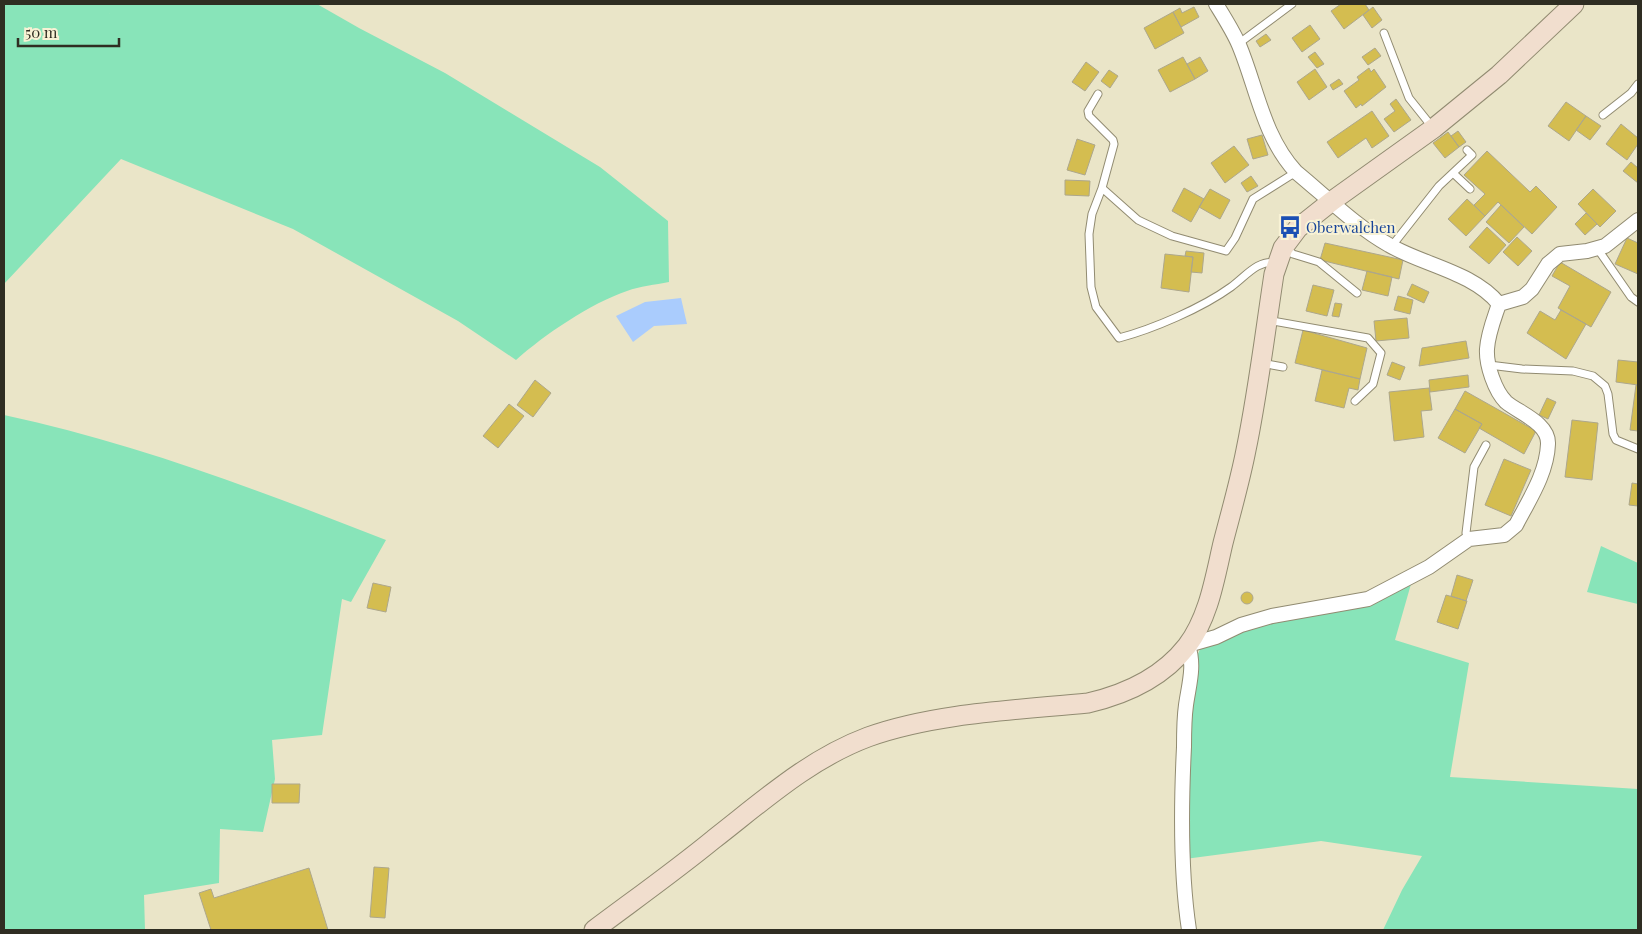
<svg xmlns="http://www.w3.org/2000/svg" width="1642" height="934" viewBox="0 0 1642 934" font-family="'Playfair Display',serif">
  <rect width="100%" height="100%" fill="#eae5c8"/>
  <path fill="#88e4b9" d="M4,4H109L110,14L109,4H317L359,28L445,73L600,167L668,221L669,282C655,285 640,286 627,291C591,303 544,335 516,360L458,321L293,229L121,159L4,284Z
    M4,415C135,443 261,491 386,540L351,602L342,599L322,735L272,740L275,779L263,832L220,829L219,883L144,895L145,930H4Z
    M1601,546L1638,563V604L1587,592Z
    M1413,577L1395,640L1469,663L1450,777L1638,789V930H1383L1402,890L1422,856L1321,841L1185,859L1190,672L1201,647L1238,626L1367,601Z"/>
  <path fill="#aaccfd" d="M681,298L687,324L654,326L633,342L616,316L645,302Z"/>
  <path fill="#d4bd50" stroke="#ada78c" d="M1341,4H1365L1369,10L1344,29L1331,11Z
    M1194,7L1199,17L1181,27L1173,12L1180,8L1182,13Z
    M1373,7L1382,20L1372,28L1363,15Z
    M1173,12L1184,33L1155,49L1144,28Z
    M1310,25L1320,39L1302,52L1292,38Z
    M1266,34L1271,40L1260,47L1256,41Z
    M1375,48L1381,56L1368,65L1362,57Z
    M1315,52L1324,64L1317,68L1308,57Z
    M1183,57L1195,79L1170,92L1158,70Z
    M1200,57L1208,71L1195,79L1187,64Z
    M1086,62L1099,72L1085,91L1072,82Z
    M1369,68L1371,72L1374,69L1386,87L1362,106L1361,104L1356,108L1344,91L1359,80L1357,77Z
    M1315,69L1327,87L1309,100L1297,82Z
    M1109,70L1118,76L1110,88L1101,81Z
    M1339,79L1343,84L1333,90L1330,85Z
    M1396,99L1411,120L1394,132L1384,119L1395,111L1390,104Z
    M1566,102L1586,116L1569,141L1548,126Z
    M1372,111L1389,136L1372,148L1366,138L1338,158L1327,142Z
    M1586,116L1601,126L1590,140L1576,130Z
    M1621,124L1638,138V144L1627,160L1606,144Z
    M1458,131L1466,142L1459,147L1451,136Z
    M1448,132L1459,147L1445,158L1433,143Z
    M1262,135L1268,155L1253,159L1247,139Z
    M1077,139L1095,145L1085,175L1067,170Z
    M1234,146L1249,165L1225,183L1211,163Z
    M1487,151L1530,192L1536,186L1557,207L1532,234L1498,202L1485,216L1474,205L1485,194L1464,175Z
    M1631,162L1638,168V183L1623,171Z
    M1251,176L1258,186L1247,192L1241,183Z
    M1065,180L1090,181L1089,196L1065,195Z
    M1184,188L1204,199L1191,222L1172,211Z
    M1210,189L1230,200L1220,219L1199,207Z
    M1593,189L1616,211L1600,227L1578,204Z
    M1467,199L1485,216L1466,236L1448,219Z
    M1501,205L1524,227L1509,243L1486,222Z
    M1586,213L1597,224L1585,235L1575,224Z
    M1487,227L1506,245L1489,264L1469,247Z
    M1517,237L1532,251L1518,266L1503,252Z
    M1627,238L1638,243V274L1615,264Z
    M1325,243L1403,260L1399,279L1320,260Z
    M1186,251L1204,253L1202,273L1191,272L1193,257L1185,256Z
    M1165,254L1193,257L1189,292L1161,288Z
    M1560,262L1611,292L1591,327L1558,308L1570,286L1552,276Z
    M1367,271L1392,277L1388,296L1362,290Z
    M1412,284L1429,292L1424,303L1407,295Z
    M1313,285L1334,290L1327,316L1306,311Z
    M1398,296L1413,300L1410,314L1394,310Z
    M1335,303L1342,304L1339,317L1332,316Z
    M1561,310L1586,324L1566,359L1527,333L1540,311L1555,320Z
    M1407,318L1409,338L1376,341L1374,321Z
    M1303,330L1367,348L1360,379L1295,363Z
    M1466,341L1469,358L1419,366L1422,348Z
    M1618,360L1638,362V385L1616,382Z
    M1392,362L1405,367L1400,380L1387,375Z
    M1322,370L1360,379L1358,390L1349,388L1344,408L1315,401Z
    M1468,375L1469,387L1430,392L1429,380Z
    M535,380L551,393L533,417L517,405Z
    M1636,385H1638V431L1630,430Z
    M1429,388L1432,410L1421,411L1424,437L1394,441L1389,392Z
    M1465,391L1536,431L1524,454L1479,428L1482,424L1455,409Z
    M1547,398L1556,402L1548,419L1539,415Z
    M509,404L524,416L498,448L483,436Z
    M1455,409L1482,424L1465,453L1438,438Z
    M1572,420L1598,423L1592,480L1565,477Z
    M1504,459L1531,470L1511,516L1485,505Z
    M1632,483L1638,484V506L1629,505Z
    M1457,575L1473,580L1466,601L1451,596Z
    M373,583L391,587L386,612L367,608Z
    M1241 598a6 6 0 1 1 12 0a6 6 0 1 1-12 0Z
    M1446,595L1467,601L1458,629L1437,622Z
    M272,784H300L299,803H272Z
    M374,867L389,868L385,918L370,917Z
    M309,868L328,930H211L199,893L211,889L214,898Z"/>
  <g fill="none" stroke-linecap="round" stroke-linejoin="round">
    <defs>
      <path id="lane" d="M1384,33L1409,98L1433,128
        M1238,44L1292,4
        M1098,94L1088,111L1089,116L1113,140L1114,144L1102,188L1138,220L1172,236L1226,251L1235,238L1253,199L1296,172
        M1603,115L1631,93L1638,84
        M1453,173L1470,189
        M1102,188L1092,214L1089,234L1091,287L1096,307L1119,338C1153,329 1202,308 1231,287C1245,277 1258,259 1276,263
        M1391,247L1439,186L1472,155L1467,150
        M1284,248L1293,254L1319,262L1357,293
        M1597,248L1631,297L1638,302
        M1267,320L1368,338L1381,353L1373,384L1355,401
        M1261,363L1283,367
        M1489,365L1522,369L1573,371L1593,376L1605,386L1608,394L1613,434L1616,440L1638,449
        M1469,539L1466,533L1474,467L1486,445"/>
      <path id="street" d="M1216,4C1224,17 1233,31 1239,45C1257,88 1263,136 1296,172C1324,195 1358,228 1389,245C1423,265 1473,272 1499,304
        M1189,930C1180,871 1181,807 1184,747C1184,733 1184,719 1186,705C1189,684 1195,666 1188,645L1216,637L1241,625L1272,616L1368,599L1429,567L1469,539L1504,535L1516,525C1529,500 1547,473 1548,444C1549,423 1519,413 1506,402C1495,391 1486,365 1487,349C1488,333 1494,319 1499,304L1523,297L1532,289L1548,264L1560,254L1587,251L1605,246L1638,220"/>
      <path id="secondary" d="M594,930C634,900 675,871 714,839C763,801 809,759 868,737C935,713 1017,710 1088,703C1127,694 1162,678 1187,646C1209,617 1215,577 1223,543C1231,512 1240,481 1246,450C1258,392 1265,333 1274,274L1283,248L1298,228L1332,201L1434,128L1499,75L1574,4"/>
    </defs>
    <use href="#lane" stroke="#918b71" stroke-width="9"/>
    <use href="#street" stroke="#918b71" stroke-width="16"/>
    <use href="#secondary" stroke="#918b71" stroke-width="21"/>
    <use href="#lane" stroke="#fff" stroke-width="7"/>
    <use href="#street" stroke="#fff" stroke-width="14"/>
    <use href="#secondary" stroke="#f1dece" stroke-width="19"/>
  </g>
  <defs>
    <symbol id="bus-bare" viewBox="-9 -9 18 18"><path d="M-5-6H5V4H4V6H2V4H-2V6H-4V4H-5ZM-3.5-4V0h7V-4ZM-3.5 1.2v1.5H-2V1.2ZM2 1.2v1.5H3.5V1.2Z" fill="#1a4fb4" stroke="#f8f2d5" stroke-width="2.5" paint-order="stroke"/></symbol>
  </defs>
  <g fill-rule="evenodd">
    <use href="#bus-bare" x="1274" y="211" width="32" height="32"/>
  </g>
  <g text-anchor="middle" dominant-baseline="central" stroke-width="4" stroke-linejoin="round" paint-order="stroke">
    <g font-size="15" fill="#164399" stroke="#f8f2d5" text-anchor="start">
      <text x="1306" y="227">Oberwalchen</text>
    </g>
  </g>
  <rect width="1642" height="934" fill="none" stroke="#2f2d22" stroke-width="10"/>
  <path d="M18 38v8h101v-8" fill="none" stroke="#2f2d22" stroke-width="2.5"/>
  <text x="25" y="38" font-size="15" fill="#2f2d22" stroke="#f8f2d5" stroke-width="4" paint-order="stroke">50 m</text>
</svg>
